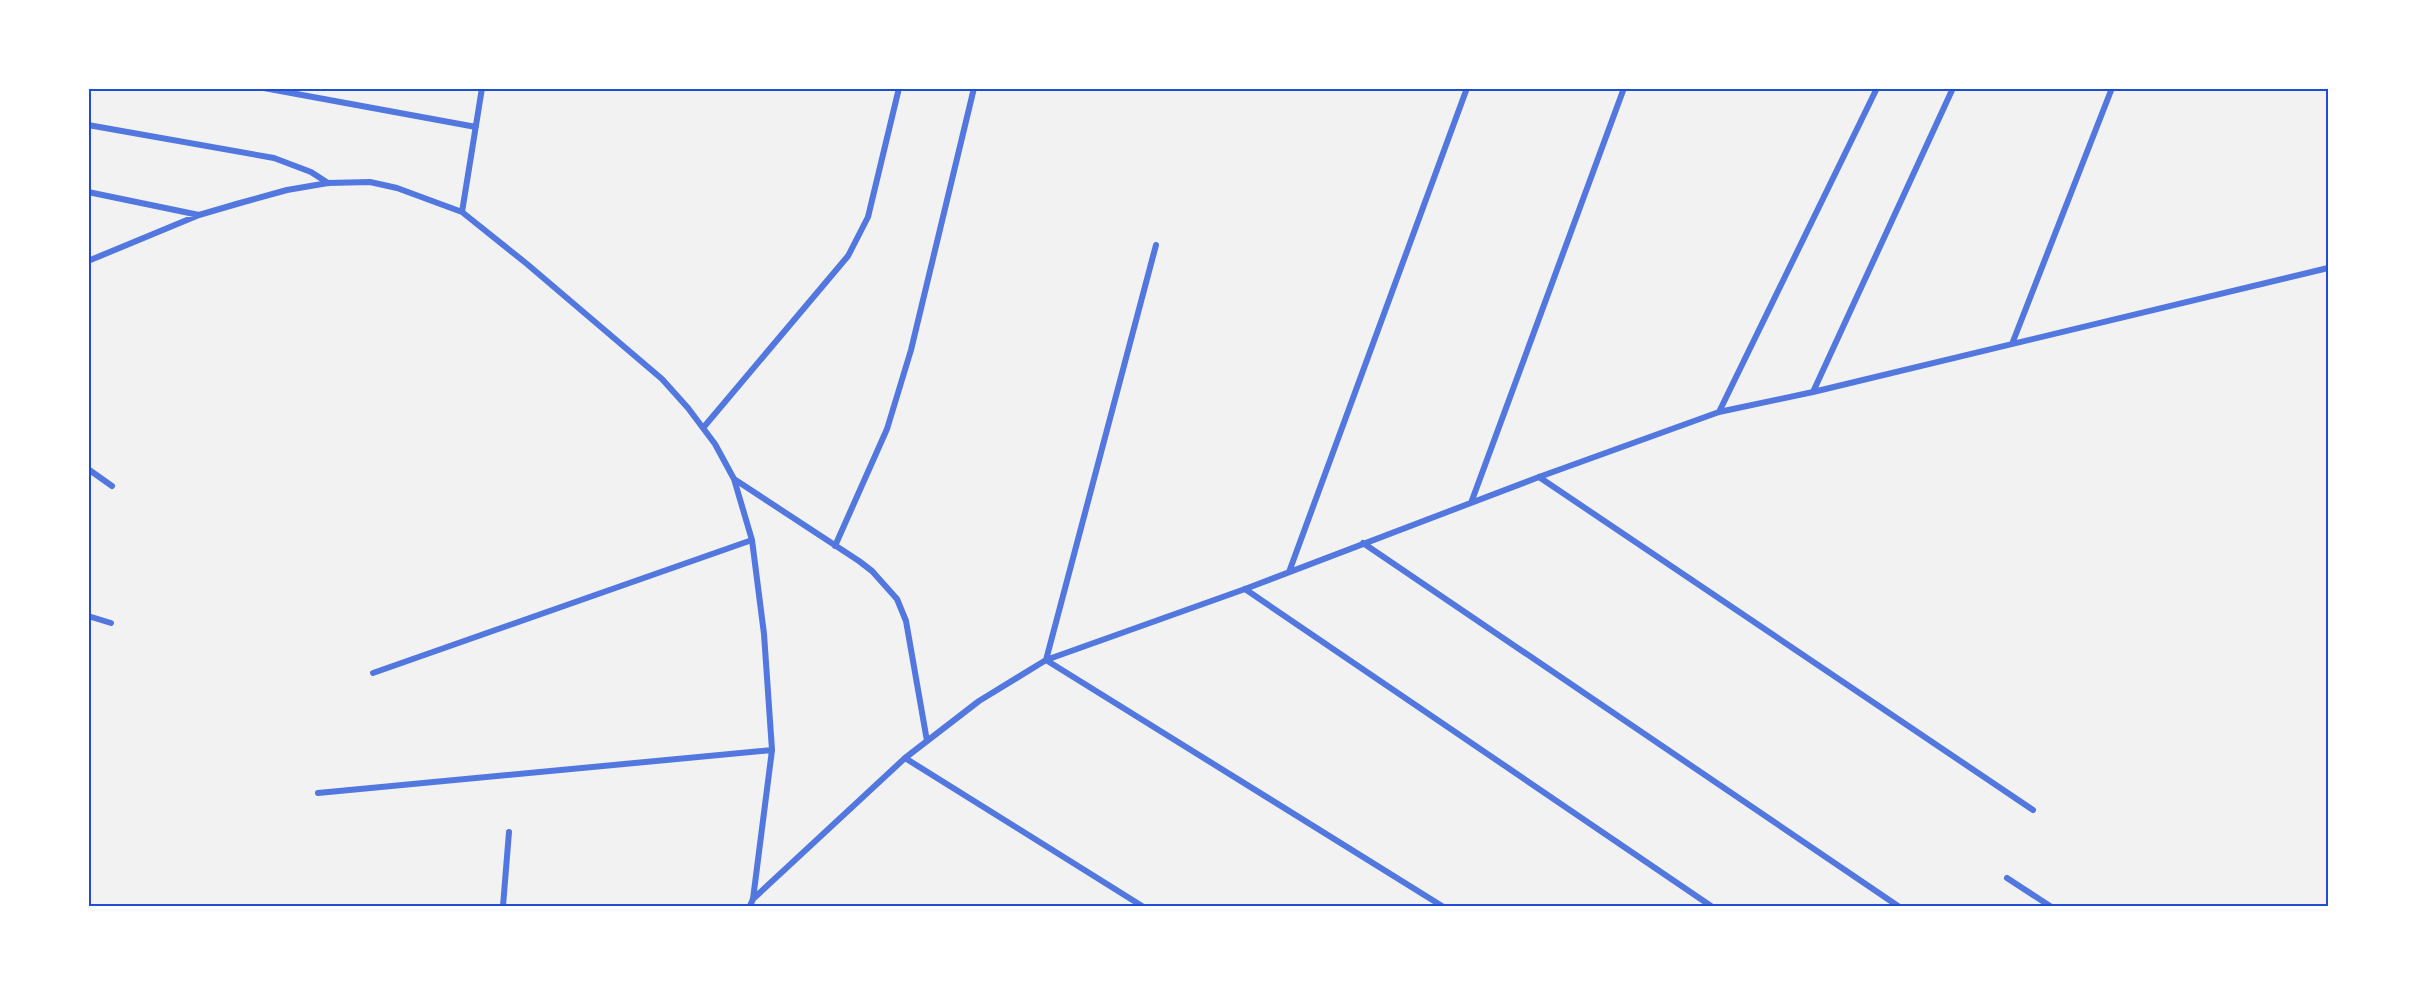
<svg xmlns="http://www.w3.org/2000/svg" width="2417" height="995" viewBox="0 0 2417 995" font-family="'Noto Sans',sans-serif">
  <rect width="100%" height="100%" fill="#f2f2f2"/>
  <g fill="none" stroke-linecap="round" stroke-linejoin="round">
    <path stroke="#5277de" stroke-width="6" d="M264,88L476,127
      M88,125L274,158L311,172L328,183
      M88,192L199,215
      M462,212L482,88
      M1156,245L1046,660L1442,906
      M88,261L199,215L240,203L287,190L328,183L370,182L397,188L462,212L527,264L662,379L688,408L715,444L734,479L752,540L764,634L772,750L753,899L750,906
      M2012,344L2112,88
      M1813,392L1953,88
      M1719,412L1877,88
      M703,428L848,256L868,217L899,88
      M88,469L112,486
      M1539,477L2033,810
      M734,479L859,561L872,571L897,599L906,621L927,741
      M1471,503L1624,88
      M1363,543L1898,906
      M835,546L887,429L911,350L974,88
      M1289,572L1467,88
      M1245,589L1711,906
      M88,616L111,623
      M373,673L752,540
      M905,758L1142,906
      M318,793L772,750
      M2007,878L2050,906
      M753,899L905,758L979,701L1046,660L1245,589L1539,477L1719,412L1813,392L2328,268
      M503,906L509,832"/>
  </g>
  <rect width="2417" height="995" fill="none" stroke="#ffffff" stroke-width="180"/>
  <rect x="90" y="90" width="2237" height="815" fill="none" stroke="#1d4ed8" stroke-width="2"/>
</svg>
